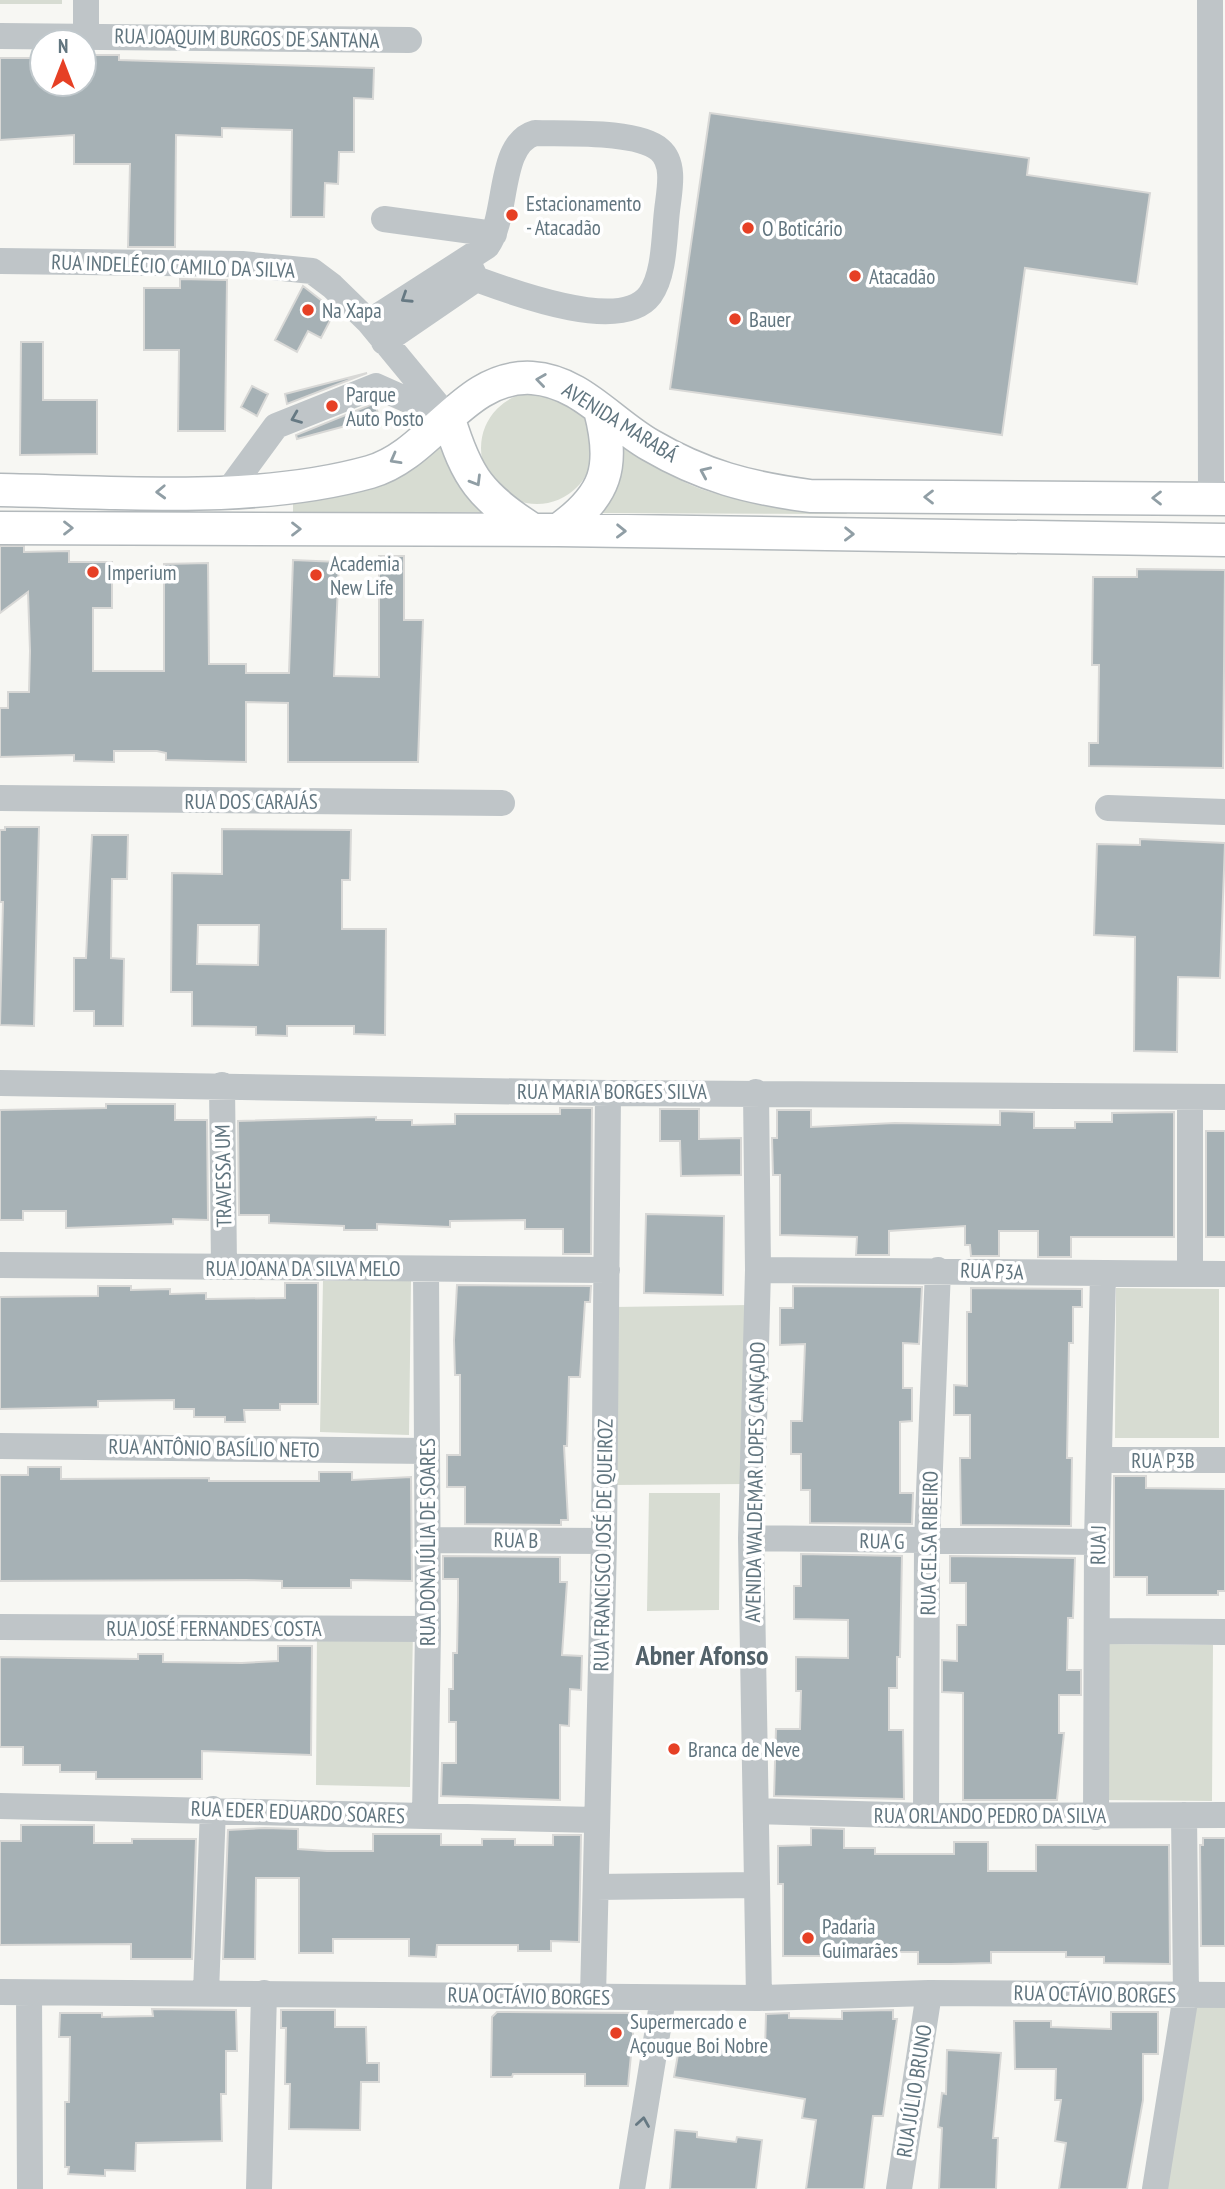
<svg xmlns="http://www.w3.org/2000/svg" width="1225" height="2189" viewBox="0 0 1225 2189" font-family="'PT Sans Narrow',sans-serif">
  <rect width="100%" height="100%" fill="#f7f7f3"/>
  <path fill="#d7dcd2" d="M0,0H62V4H0Z
    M481 448a56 56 0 1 1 112 0a56 56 0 1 1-112 0Z
    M619,437C639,453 659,469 682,481C730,505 790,503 842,506L847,514L592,513Z
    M448,441L458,480L483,512L293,513V498L414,466Z
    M323,1281H411L409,1435L320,1432Z
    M1116,1288L1219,1289V1438H1115Z
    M748,1305L745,1484L613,1485L615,1307Z
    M649,1493H720L719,1610L647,1611Z
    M317,1630L413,1631L410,1787L316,1785Z
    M1103,1644L1213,1645L1212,1801L1102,1800Z
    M1195,2005H1225V2189H1166Z"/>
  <path fill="#a6b1b5" stroke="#d8d8d6" stroke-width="2" fill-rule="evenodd" d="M84,55H119V60L374,68L373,99L354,98V152H339L338,184L325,183L324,217H291L292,130L222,128V137L176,135L175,247H128L130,164H74V135L0,140V58H42V84H84Z
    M710,113L1029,158L1027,175L1150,193L1137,284L1025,268L1002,435L670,389Z
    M180,279L227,280L225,431H178L179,350H144V288H180Z
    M303,286L335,311L321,338L308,331L297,352L275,340Z
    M21,342H43V400H97V454L20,455Z
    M367,373L287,404L285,394Z
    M252,386L268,394L257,416L241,407Z
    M375,403L379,417L297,439L296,435Z
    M0,546H24V552L69,551V562H112V608H93V671H164V564L208,563L209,664H246V673H289L293,560L339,562L334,676L379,677V556H404V620H423L418,762H288V703L246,702V762L166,760V753L157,751H114V762L74,761V755L0,757V708H8V692H29L30,651L28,592L0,613Z
    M1137,569L1225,570L1223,768L1089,766V743H1098L1099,665H1092L1093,577H1137Z
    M5,827H39L34,1026L0,1025L3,902H0V830H5Z
    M222,829L351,830L350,880H342V929H386L385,1035L354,1034V1026H287V1036L256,1035V1027L192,1026V992H171L172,873L222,874ZM198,925H259L258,965L197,964Z
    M92,835H128L127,879H112L111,958L124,959L123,1026H94V1011H74V958H86Z
    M1140,839L1225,843L1220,978L1178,977L1177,1052L1134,1051L1135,937L1094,935L1097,844L1140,845Z
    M106,1104H175V1120H207L208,1220L173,1219V1224L66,1228V1211H23V1220H0V1110L106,1108Z
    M560,1108H592L591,1254H563V1229H525V1220L450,1221V1227L377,1224V1230H344V1226L269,1223V1215H239L238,1121L376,1117V1120H412V1125L455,1124V1114H560Z
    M660,1109H699V1139L741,1138V1175L681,1176L680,1141H660Z
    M777,1110H811V1127L895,1123L1000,1125V1111L1034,1112V1128H1075V1122H1112V1113L1174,1112V1237H1071V1257H1038V1231H999V1256H971L970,1245H965V1226L889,1231V1255H856L857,1237L780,1235V1175H773L772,1138H777Z
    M1206,1131H1225V1237H1206Z
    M646,1214L724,1216L723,1295L644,1293Z
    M285,1283H318V1404H280V1410H244L245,1422H225V1417H194V1409H174V1400L98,1401V1407L0,1409V1297L98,1296V1286H131V1290L170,1289V1294L206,1293V1299L285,1298Z
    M457,1285L591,1286L590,1302H585L580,1377H569L567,1446H564L568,1520H561V1525L465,1524V1487H447V1455H460V1375H455L454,1340Z
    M793,1286L922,1287L919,1344L903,1343V1388H912V1421L900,1422V1493H913L912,1524L810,1523V1490H801V1454H791V1421H802L805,1344L780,1345V1308H793Z
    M971,1288L1082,1289V1307H1073V1343H1069L1067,1458H1072L1071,1526L961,1525L960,1458H970V1415H954V1385L967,1386V1312H971Z
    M28,1467H61V1479L209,1478V1481H319V1472H352V1480L411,1477L412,1581L351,1580V1588H282V1581L245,1580L0,1581V1475H28Z
    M1114,1476H1146V1488L1225,1489V1591H1218V1595H1147V1577H1114Z
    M801,1554L902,1556L900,1657H897V1688H889V1730H903L904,1799L774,1796L776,1729H800L801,1691H796V1657L848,1658V1620L794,1619V1586H801Z
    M443,1556L560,1557V1582H567L562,1655L582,1656L581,1690L570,1689L569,1726L560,1725V1800L441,1796L442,1763H456V1722H449V1689H453V1653H457L458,1600V1579H443Z
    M950,1556L1075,1558L1073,1618H1068L1067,1670H1081V1695H1059V1733H1064L1057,1800H963V1693L942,1692V1660L957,1661V1625H966V1583H950Z
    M278,1646H312L311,1755L202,1751V1779H96V1772H60V1765H23V1747H0V1657L138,1659V1654H163V1662L242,1663L278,1661Z
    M21,1825H94V1843H132V1839H196L192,1959H131V1944L0,1945V1841H21Z
    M265,1828L298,1829V1849L327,1851H373V1834H441V1845H482V1839H515V1845H553V1835H581L579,1942L551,1941V1951H518V1945H437L436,1957L409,1956V1939H333V1953H299V1878H256L255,1959H223L228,1830Z
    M811,1828L844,1829V1848H875V1854H954V1842H988V1871H1036V1845H1169L1170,1964L1104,1963V1957H1066V1952H991V1963L951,1964H918V1952H881V1956H783V1884H778V1846L811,1845Z
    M1203,1838H1225V1946H1201L1200,1845H1203Z
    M152,2009L236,2010L237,2051H226V2094H221L222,2141L136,2143L135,2171L105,2170V2176L68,2174L69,2167H65V2102H69L70,2037H59L60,2013H102V2017L153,2016Z
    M281,2010H335V2027H366L367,2063H379V2082H361L360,2130L289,2129L290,2084H285L286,2028H281Z
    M893,2010V2019H897L883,2116H873L864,2189H806L816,2120L802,2118L805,2099L674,2077L680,2043L737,2052L765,2050L766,2014L789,2013V2018L842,2019V2011Z
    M497,2012L635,2013L628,2086H585V2074H513L512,2077H491L492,2017Z
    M1111,2012H1158V2054H1143V2100L1127,2189H1059L1066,2143L1055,2141L1061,2100H1055L1056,2069H1015L1014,2021H1051V2027L1111,2029Z
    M947,2050L1001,2053L993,2138H998L996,2189H939L942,2128L938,2127L942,2093L946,2094Z
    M675,2130L697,2132V2137L736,2142L737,2137L762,2140L756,2189H670Z"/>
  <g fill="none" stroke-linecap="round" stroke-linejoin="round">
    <defs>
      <path id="major" d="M449,419C467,479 481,496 533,530
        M0,490C119,492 255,504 370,472C431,455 464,374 532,378C580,381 610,422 650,445C703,476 749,488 810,496L1225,499
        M0,528L558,530L1225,540
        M558,530C607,495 615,467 600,410"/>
    </defs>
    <use href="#major" stroke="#b3b9bc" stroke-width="35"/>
    <path stroke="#bfc5c8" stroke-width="26" d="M1210,0L1211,499
      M0,36L409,40
      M86,36V0
      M384,219L494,234
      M0,261L242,264L312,271L332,286L369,322L449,419
      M369,322L487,246C509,216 497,144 535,133C565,134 638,130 660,150C676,164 669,192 667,211C664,236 665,274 650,295C621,334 512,292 476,279L467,260
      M384,342L476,279
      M229,490L276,426L376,386L441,415
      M0,798L502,803
      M1108,808L1225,812
      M0,1083L608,1093L1225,1097
      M222,1085L224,1267
      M756,1092L758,1270L751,1538L759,1998
      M0,1265L607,1270
      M758,1270L1225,1274
      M1190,1273V1097
      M0,1446L427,1451
      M1100,1460H1225
      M751,1538L1097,1542
      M428,1540L604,1541
      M0,1627L428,1629
      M1097,1631L1225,1632
      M0,1806L596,1820
      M756,1811L926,1816L1225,1815
      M425,1815L428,1629L426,1269
      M926,1816L927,1542L938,1270
      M1096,1817L1097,1542L1103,1274
      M596,1887L755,1885
      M0,1992L759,1998L929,1993L1225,1995
      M206,1992L213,1809
      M29,1993L30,2189
      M593,1996L604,1541L608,1093
      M259,2189L264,1993
      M632,2189L663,1998
      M899,2189L929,1993
      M1155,2189L1186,1995L1184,1815"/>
    <use href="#major" stroke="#fff" stroke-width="32"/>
  </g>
  <defs><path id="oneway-chevron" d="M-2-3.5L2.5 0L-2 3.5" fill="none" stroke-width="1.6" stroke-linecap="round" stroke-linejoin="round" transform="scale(1.75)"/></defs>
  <g stroke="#667983">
    <use href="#oneway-chevron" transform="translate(406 298) rotate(147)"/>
    <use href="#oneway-chevron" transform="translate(296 418) rotate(158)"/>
    <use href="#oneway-chevron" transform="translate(643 2122) rotate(-81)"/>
  </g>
  <g stroke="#909ea5">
    <use href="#oneway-chevron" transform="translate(541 380) rotate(-172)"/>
    <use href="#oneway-chevron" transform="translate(395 459) rotate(151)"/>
    <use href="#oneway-chevron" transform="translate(705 472) rotate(-156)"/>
    <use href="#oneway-chevron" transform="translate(476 481) rotate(59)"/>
    <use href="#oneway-chevron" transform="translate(161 492) rotate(178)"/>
    <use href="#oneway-chevron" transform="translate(929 497) rotate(-180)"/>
    <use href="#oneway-chevron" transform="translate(1157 498) rotate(-180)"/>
    <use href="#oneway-chevron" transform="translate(68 528)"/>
    <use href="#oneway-chevron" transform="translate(296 529)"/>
    <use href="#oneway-chevron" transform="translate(621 531) rotate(1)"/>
    <use href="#oneway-chevron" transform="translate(849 534) rotate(1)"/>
  </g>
  <g fill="#e64025" stroke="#fff" stroke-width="2.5">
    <circle cx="512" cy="215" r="7"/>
    <circle cx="748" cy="228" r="7"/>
    <circle cx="855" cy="276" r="7"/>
    <circle cx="308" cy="310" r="7"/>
    <circle cx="735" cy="319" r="7"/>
    <circle cx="332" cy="406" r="7"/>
    <circle cx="93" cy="572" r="7"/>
    <circle cx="316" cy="575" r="7"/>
    <circle cx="674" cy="1749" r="7"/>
    <circle cx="808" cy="1938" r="7"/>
    <circle cx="616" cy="2033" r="7"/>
  </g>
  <g text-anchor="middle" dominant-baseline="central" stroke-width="7" stroke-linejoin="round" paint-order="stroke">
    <g font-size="21" fill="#61757f" stroke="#fff">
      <text transform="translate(247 38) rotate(1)">RUA JOAQUIM BURGOS DE SANTANA</text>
      <text transform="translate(173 266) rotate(2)">RUA INDELÉCIO CAMILO DA SILVA</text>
      <text transform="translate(620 422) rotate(32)">AVENIDA MARABÁ</text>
      <text x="251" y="801">RUA DOS CARAJÁS</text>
      <text x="612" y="1091">RUA MARIA BORGES SILVA</text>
      <text transform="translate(223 1176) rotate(-91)">TRAVESSA UM</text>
      <text x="303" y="1268">RUA JOANA DA SILVA MELO</text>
      <text transform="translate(992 1271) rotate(2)">RUA P3A</text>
      <text transform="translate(214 1448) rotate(1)">RUA ANTÔNIO BASÍLIO NETO</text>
      <text x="1163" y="1460">RUA P3B</text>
      <text transform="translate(755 1482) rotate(-89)">AVENIDA WALDEMAR LOPES CANÇADO</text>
      <text transform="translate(516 1540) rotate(1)">RUA B</text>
      <text transform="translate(882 1541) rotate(1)">RUA G</text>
      <text transform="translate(427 1542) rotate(-90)">RUA DONA JÚLIA DE SOARES</text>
      <text transform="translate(929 1543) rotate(-89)">RUA CELSA RIBEIRO</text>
      <text transform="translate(603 1545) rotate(-89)">RUA FRANCISCO JOSÉ DE QUEIROZ</text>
      <text transform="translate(1098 1545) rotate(-89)">RUA J</text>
      <text x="214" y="1628">RUA JOSÉ FERNANDES COSTA</text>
      <text transform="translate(298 1812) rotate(2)">RUA EDER EDUARDO SOARES</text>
      <text x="990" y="1815">RUA ORLANDO PEDRO DA SILVA</text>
      <text transform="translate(1095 1994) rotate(1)">RUA OCTÁVIO BORGES</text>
      <text transform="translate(529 1996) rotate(1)">RUA OCTÁVIO BORGES</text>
      <text transform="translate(914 2091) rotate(-81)">RUA JÚLIO BRUNO</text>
    </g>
    <g font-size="21" fill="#61757f" stroke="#fff" text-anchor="start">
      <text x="526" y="203">Estacionamento<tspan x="526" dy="24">- Atacadão</tspan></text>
      <text x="762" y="228">O Boticário</text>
      <text x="869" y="276">Atacadão</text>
      <text x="322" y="310">Na Xapa</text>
      <text x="749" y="319">Bauer</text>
      <text x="346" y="394">Parque<tspan x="346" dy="24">Auto Posto</tspan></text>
      <text x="330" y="563">Academia<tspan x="330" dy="24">New Life</tspan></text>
      <text x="107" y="572">Imperium</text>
      <text x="688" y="1749">Branca de Neve</text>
      <text x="822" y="1926">Padaria<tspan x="822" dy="24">Guimarães</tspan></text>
      <text x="630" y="2021">Supermercado e<tspan x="630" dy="24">Açougue Boi Nobre</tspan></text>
    </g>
    <g font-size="28" font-weight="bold" fill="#53626a" stroke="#fff">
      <text x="702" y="1654">Abner Afonso</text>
    </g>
  </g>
  <g transform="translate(63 63)"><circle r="33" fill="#ffffff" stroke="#c0c8cc" stroke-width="2"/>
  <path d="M0-5L12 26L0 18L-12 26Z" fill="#e64025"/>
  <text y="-10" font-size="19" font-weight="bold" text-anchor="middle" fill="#61757f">N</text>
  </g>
</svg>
